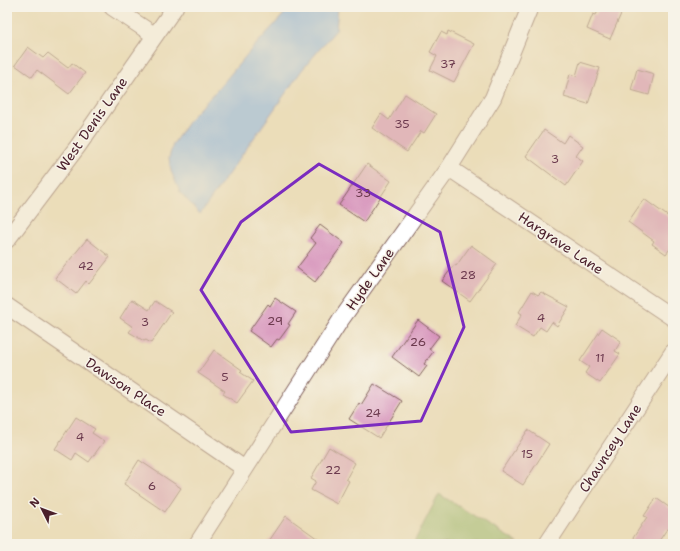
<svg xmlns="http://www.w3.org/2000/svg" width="680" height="551" viewBox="0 0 680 551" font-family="'Shantell Sans',sans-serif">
  <rect width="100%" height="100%" fill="#f7f3e8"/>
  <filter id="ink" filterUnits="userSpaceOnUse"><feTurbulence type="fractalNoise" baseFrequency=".025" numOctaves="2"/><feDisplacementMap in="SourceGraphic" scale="8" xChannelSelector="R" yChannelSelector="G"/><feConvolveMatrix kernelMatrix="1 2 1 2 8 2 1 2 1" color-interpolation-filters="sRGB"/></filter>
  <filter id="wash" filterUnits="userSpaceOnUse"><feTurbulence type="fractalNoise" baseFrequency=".012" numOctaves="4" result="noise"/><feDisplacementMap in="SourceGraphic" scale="16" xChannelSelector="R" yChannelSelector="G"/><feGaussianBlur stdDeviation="0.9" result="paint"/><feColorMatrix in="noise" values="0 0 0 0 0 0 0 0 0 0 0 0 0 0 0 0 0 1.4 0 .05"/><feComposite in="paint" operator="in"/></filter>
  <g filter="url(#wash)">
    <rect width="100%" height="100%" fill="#ebddb9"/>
    <path fill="#94b86d" stroke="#6f6c4c" d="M439,494L518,543L413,544Z"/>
    <path fill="#82b3ee" stroke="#66698c" d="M297,7H338L336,30L302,70L200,214L180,192L171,171L169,158L173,144L193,115L218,89L250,51L287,11Z"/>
    <g id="blocks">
      <path fill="#d48bb8" d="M600,7H624L610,39L587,29L593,14L596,15Z
        M448,31L474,44L454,82L430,70L437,56L430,52L441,32L447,35Z
        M28,47L43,58L48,53L68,68L72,63L85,73L69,94L37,70L32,77L15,65Z
        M580,62L600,68L588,104L564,97L570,74L576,76Z
        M637,69L654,74L649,95L631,90Z
        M405,94L436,114L424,133L421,131L407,152L372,128L381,114L389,120Z
        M544,130L563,143L568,135L583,146L576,156L583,161L566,186L526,156Z
        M367,164L391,181L364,222L339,205Z
        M644,199L673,220V245L666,254L652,244L654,241L628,222Z
        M320,225L344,243L315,282L297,268L316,243L310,238Z
        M87,239L110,257L89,284L86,281L76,294L55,278Z
        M471,245L497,264L470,301L442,281L454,265L456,266Z
        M532,291L538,295L541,292L569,307L557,326L552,322L546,331L540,327L533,337L515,326L522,314L519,312Z
        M275,298L296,312L288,324L290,325L279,340L277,339L271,347L249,331L268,304L270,306Z
        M132,299L149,310L155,301L172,312L151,343L146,340L144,341L129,332L133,327L120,318Z
        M418,320L439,336L429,349L433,352L424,364L427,366L419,377L392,357Z
        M602,328L621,341L615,351L620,354L600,383L585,373L589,367L580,361Z
        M214,350L242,370L240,372L253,381L237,403L223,394L225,391L198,373Z
        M374,384L402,401L379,438L349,419L359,403L361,405Z
        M76,417L95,429L92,433L104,441L89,462L76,453L72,460L55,449Z
        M528,430L549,444L523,485L501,471Z
        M329,447L355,463L346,479L349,481L337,504L311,490L316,481L311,478Z
        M139,460L181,488L165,512L124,484Z
        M656,498L673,510V532L667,529L657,544H629L647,517L644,516Z
        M286,516L325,544H267Z"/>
    </g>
  </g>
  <g filter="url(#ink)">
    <use href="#blocks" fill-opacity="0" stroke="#82625d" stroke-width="1"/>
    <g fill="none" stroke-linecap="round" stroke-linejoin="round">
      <defs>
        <path id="street" d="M112,7L154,35
          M449,168L673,318
          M7,240L78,146L175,7
          M7,306L245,469
          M197,544L340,321L449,168L493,98L530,7
          M547,544L673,352"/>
      </defs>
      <use href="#street" stroke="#82625d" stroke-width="18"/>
      <use href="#street" stroke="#fff" stroke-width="16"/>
    </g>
  </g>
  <path d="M0 0H680V551H0ZM319,164L440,232L464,327L421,421L291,432L201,290L241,222Z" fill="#ebddb9" fill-opacity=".55" fill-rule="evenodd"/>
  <path fill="none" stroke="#7b2cbf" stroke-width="3" stroke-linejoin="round" d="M319,164L440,232L464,327L421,421L291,432L201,290L241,222Z"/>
  <g text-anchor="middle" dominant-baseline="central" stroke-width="3" stroke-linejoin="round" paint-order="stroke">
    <g font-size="12" fill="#6c3a4e">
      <text x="448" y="64">37</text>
      <text x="402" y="124">35</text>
      <text x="555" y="159">3</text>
      <text x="363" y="193">33</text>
      <text x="86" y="266">42</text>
      <text x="468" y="275">28</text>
      <text x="541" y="318">4</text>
      <text x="275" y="321">29</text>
      <text x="145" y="322">3</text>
      <text x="418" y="342">26</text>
      <text x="600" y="358">11</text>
      <text x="225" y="377">5</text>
      <text x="373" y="413">24</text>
      <text x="80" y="437">4</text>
      <text x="527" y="454">15</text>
      <text x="333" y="470">22</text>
      <text x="152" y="486">6</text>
    </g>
    <g font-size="14" fill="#4a1f2b" stroke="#f7f3e8">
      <text transform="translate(92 124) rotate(-55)">West Denis Lane</text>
      <text transform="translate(561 243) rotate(34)">Hargrave Lane</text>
      <text transform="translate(370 279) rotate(-55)">Hyde Lane</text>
      <text transform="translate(126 387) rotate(34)">Dawson Place</text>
      <text transform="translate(610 448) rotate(-57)">Chauncey Lane</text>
    </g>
  </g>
  <rect width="680" height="551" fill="none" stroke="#f7f3e8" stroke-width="24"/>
  <g transform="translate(42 509) rotate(312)" stroke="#f7f3e8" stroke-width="3" paint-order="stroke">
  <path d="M0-3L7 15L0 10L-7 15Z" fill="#4a1f2b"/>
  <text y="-6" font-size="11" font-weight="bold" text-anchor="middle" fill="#4a1f2b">N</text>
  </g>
</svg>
